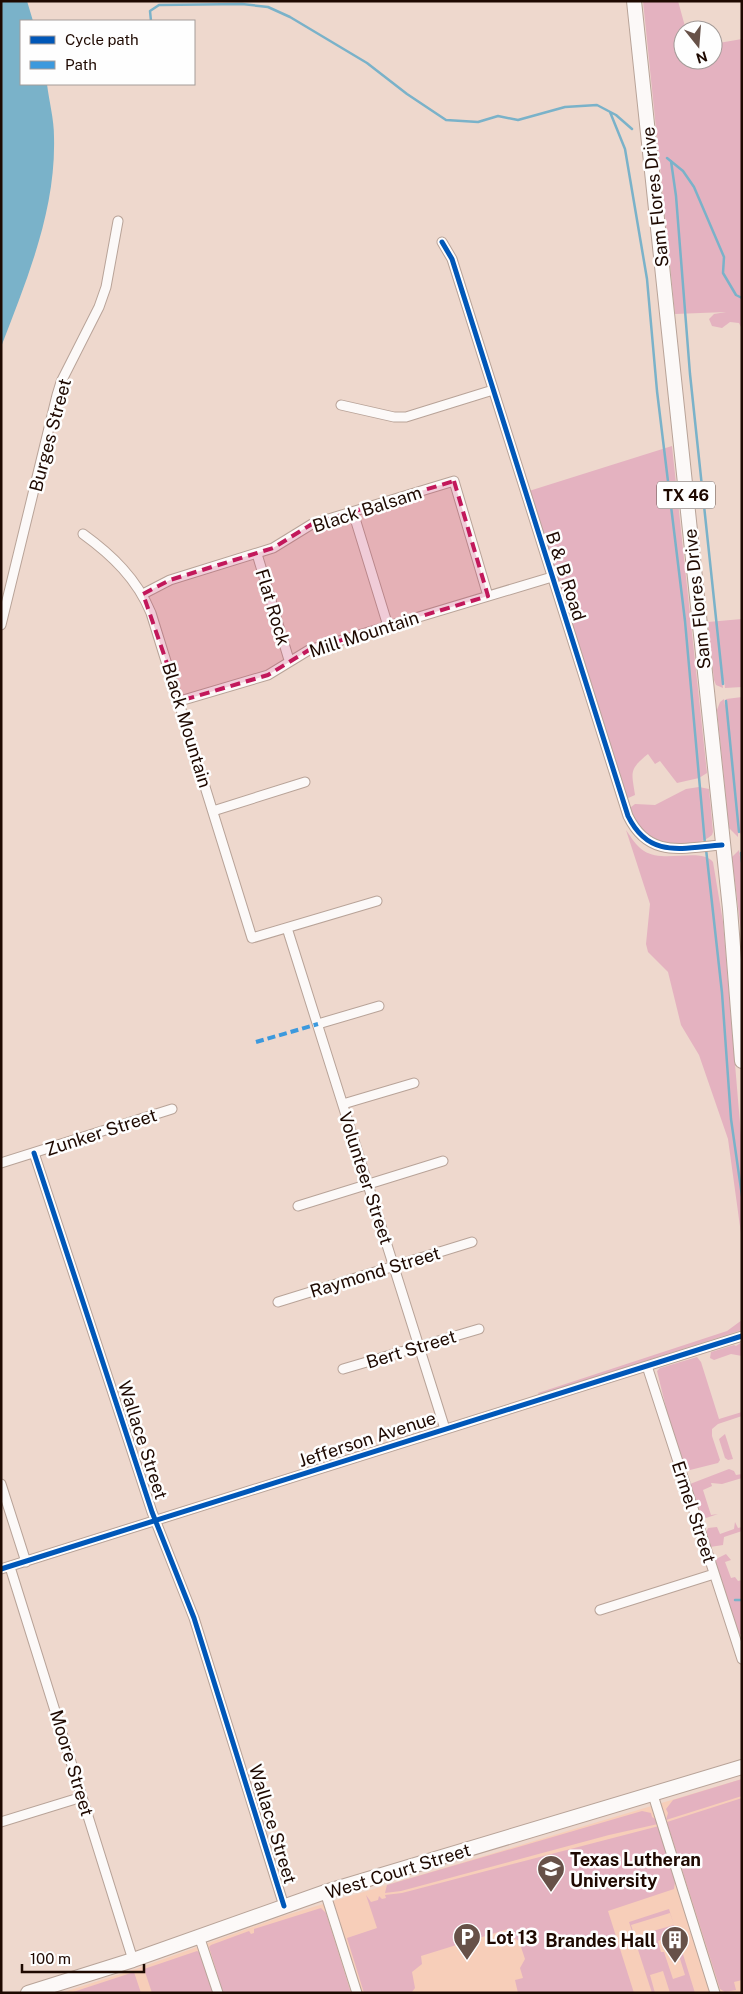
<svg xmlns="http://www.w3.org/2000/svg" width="743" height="1994" viewBox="0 0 743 1994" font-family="'Public Sans',sans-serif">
  <rect width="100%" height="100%" fill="#eed8cd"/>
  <path fill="#f7ceb9" d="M742,1779V1993H61L136,1969L283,1916Z"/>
  <path fill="#e4b2c0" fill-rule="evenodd" d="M643,1H678L686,30H683V60H713V44L742,39V329L739,323L730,322L722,328L712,326L709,319L714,314L726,312L675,314Z
    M672,446L707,773L699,778L677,783L660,761L655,764L648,754C628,770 632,773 635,795L626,799L529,491Z
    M742,619V687L725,688L724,680H722L723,688L716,685L714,680L708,622Z
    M742,697V837L738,828V837L729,828L717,710L720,702L724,699L725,705H727L726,699Z
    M699,787L709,789L713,832L712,835C689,855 631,842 631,807L635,804L655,805L686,789Z
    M626,830C631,837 636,846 644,851C664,864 700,847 713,862L723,922L742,1147V1241L728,1139L699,1055L681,1025L668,972L648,952L646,944L650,904Z
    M739,850L740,857H742V939L732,857Z
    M742,1320V1330L539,1395L538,1393L727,1331Z
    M742,1342V1356L731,1354L714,1360L710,1358L711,1352L734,1345L736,1346Z
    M697,1357L701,1362L719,1419L742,1412V1416L718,1424L712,1429V1436L720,1460L718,1463L686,1471L669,1420L657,1371L660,1368Z
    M725,1434L733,1459L728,1460L725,1458L719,1439Z
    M729,1469L734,1471L736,1475L742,1474V1478L722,1484L711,1483L712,1486L703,1490L711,1515L718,1514L703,1519L690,1484Z
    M735,1522L738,1528L742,1527V1531L724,1537L723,1545L710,1547L706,1533L708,1528L717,1527L720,1534L734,1529Z
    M726,1554L731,1560L725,1562L731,1578L735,1577L738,1581L742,1580V1635L738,1633L714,1560Z
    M742,1779V1796L666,1820L668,1813L666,1809L673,1800Z
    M742,1798V1980L734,1982L736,1990L725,1992L720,1989L667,1822Z
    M642,1811L651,1813L652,1817L657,1820L658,1824L609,1835L401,1891L385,1893L387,1885Z
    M659,1826L675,1882L674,1889L608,1911L634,1993H518L515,1980L523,1978L520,1968L525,1959L519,1941L510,1936L508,1929L421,1956L422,1964L412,1972L415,1988L412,1992L364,1993L347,1938L377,1928L366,1895L371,1902L378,1900L379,1896L382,1899L386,1898L385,1895L402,1893Z
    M321,1908L326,1913L351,1993H223L209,1947L211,1945L249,1931L251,1934L254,1933V1929Z
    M669,1909L695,1993H670L663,1971L650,1975L655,1993H652L629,1922ZM670,1913L674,1925L646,1933L647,1937L636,1940L631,1925ZM673,1936L685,1975L673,1979L664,1952H661L658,1941Z
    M197,1951L199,1952L213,1993H152L144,1969Z
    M134,1972L141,1993H70Z"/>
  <path fill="#7ab2c9" d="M1,1H27L33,21H21V84H47C49,101 54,119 54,137C56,211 27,279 1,347Z"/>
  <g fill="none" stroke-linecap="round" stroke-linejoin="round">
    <path stroke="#7ab2c9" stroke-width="2.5" d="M151,21L150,11L159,5L242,4L268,7L290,17L367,63L407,94L446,120L478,122L498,116L518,120L565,107L597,105L616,115L632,129
      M610,112L625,149L647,279L657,391L685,621L705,844
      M667,158L683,171L694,187L724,257L723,273L736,295L742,298
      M671,161L676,196L690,374L723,684
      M726,701L739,832
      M706,849L722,993L731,1119L742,1196
      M741,853L742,862
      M735,1600H742"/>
    <defs>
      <path id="street" d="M442,242L452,259L628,816C649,859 682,848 722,845
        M341,405L394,417H406L493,390
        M353,512L388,626
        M83,534C112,555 137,579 151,613L252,938L377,901
        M257,554L289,660
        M143,594L170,580L273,548L312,524L454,481L488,596
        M1,625L57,395L61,382L99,307L106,287L118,221
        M180,701L268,675L309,650L552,577
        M213,811L305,782
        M287,928L445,1429
        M318,1024L379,1006
        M343,1104L414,1083
        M34,1153L152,1512L194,1618L284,1906
        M1,1163L172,1109
        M298,1206L443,1161
        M278,1302L472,1242
        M647,1366L742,1659
        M343,1369L479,1329
        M1,1484L26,1562
        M10,1567L133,1960
        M1,1569L742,1336
        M600,1610L714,1574
        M653,1795L715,1993
        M1,1822L82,1797
        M325,1892L357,1993
        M199,1936L218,1993"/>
      <path id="primary" d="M634,1L730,909L742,1061
        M28,1993L133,1960L325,1892L742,1767"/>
    </defs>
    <use href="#street" stroke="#b8a398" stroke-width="11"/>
    <use href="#primary" stroke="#b8a398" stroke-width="16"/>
    <use href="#street" stroke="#fcf9f8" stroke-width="9"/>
    <use href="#primary" stroke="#fcf9f8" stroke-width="14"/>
    <path stroke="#3c99dd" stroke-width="4" stroke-dasharray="8 4" stroke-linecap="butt" d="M256,1042L318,1024"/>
    <defs>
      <path id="cycleway" d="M442,242L452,259L628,816C649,859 682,848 722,845
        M34,1153L152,1512L194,1618L284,1906
        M1,1569L742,1336"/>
    </defs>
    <use href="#cycleway" stroke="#fefefe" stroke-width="8"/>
    <use href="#cycleway" stroke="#0057b8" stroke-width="5"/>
  </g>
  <path fill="#c2185b" fill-opacity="0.2" stroke="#c2185b" stroke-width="4" stroke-dasharray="10 6" stroke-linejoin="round" d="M454,481L488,596L309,650L268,675L180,701L143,594L170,580L273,548L312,524Z"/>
  <defs>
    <symbol id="university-pin" viewBox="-11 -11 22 30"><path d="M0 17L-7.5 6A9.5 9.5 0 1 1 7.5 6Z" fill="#675148" stroke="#fefefe"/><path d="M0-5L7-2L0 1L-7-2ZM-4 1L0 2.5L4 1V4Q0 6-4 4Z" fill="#fff"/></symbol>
    <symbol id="parking-pin" viewBox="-11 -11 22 30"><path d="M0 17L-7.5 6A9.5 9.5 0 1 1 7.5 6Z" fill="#675148" stroke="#fefefe"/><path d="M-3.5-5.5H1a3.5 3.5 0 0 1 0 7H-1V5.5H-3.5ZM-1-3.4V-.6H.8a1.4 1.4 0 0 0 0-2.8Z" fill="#fff"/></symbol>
    <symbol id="building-pin" viewBox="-11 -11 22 30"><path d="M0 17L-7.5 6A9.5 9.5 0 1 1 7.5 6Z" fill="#675148" stroke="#fefefe"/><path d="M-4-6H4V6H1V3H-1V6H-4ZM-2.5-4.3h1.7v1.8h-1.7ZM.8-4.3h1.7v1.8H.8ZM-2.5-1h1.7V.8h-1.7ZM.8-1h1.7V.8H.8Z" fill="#fff"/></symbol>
  </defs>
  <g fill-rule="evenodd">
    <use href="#university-pin" x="535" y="1853" width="32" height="43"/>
    <use href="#parking-pin" x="451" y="1921" width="32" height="43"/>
    <use href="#building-pin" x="659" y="1924" width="32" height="43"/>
  </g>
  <g text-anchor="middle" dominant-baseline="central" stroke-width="5" stroke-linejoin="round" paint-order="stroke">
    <rect fill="#fefefe" stroke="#61524d" stroke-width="1" x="657" y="481.5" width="58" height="27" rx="4"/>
    <g font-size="16" font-weight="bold" fill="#1e0901">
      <text x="686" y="495">TX 46</text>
    </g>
    <g font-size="18" fill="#1e0901" stroke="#fefefe">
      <text transform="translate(655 197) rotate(-96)">Sam Flores Drive</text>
      <text transform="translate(50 435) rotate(-75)">Burges Street</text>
      <text transform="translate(367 509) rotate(-18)">Black Balsam</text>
      <text transform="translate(566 576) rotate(72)">B &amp; B Road</text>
      <text transform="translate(697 599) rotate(-96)">Sam Flores Drive</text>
      <text transform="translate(273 607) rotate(73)">Flat Rock</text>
      <text transform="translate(364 634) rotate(-18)">Mill Mountain</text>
      <text transform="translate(187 725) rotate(73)">Black Mountain</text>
      <text transform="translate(101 1132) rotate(-18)">Zunker Street</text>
      <text transform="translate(366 1178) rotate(72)">Volunteer Street</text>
      <text transform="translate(375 1272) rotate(-17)">Raymond Street</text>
      <text transform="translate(411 1349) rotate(-17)">Bert Street</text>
      <text transform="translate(367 1439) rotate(-18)">Jefferson Avenue</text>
      <text transform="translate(143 1440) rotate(72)">Wallace Street</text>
      <text transform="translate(694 1512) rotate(72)">Ermel Street</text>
      <text transform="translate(72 1763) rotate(73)">Moore Street</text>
      <text transform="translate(273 1824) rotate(73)">Wallace Street</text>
      <text transform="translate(398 1871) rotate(-17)">West Court Street</text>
    </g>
    <g font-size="18" font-weight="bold" fill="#1e0901" stroke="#fefefe" text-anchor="start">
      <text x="570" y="1859">Texas Lutheran<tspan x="570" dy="21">University</tspan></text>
      <text x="486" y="1937">Lot 13</text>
      <text x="656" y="1940" text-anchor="end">Brandes Hall</text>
    </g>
  </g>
  <rect width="743" height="1994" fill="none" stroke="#1e0901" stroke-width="5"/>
  <rect x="20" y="20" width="175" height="65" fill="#fefefe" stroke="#a49c99"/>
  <rect x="30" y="36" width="25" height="8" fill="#0057b8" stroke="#a49c99"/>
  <text x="65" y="45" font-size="15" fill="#1e0901">Cycle path</text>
  <rect x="30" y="61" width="25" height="8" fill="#3c99dd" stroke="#a49c99"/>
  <text x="65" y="70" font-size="15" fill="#1e0901">Path</text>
  <g transform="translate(698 45) rotate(163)"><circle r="24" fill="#fefefe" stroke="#a49c99"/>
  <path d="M0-4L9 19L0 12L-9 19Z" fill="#675148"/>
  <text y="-8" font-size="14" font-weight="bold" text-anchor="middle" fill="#1e0901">N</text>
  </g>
  <path d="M22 1964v8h122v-8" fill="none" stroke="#1e0901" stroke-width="2.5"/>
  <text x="30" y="1964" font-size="15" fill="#1e0901" stroke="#fefefe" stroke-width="4" paint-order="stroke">100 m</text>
</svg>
